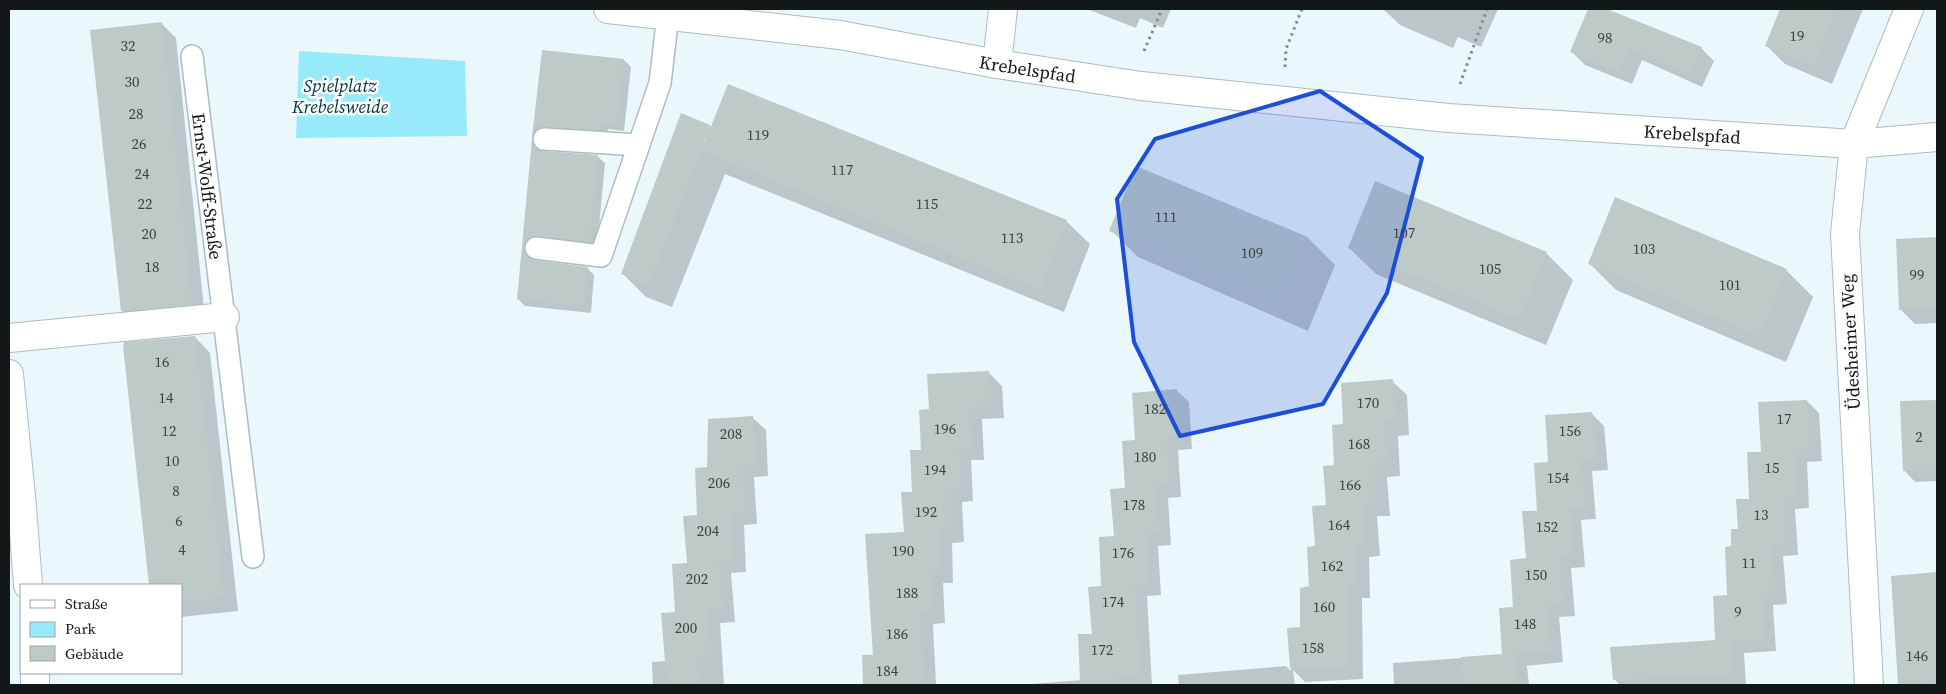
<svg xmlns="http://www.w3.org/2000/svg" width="1946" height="694" viewBox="0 0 1946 694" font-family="'Source Serif 4',serif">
  <rect width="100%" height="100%" fill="#ebf8fb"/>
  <path fill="#97eafa" d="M299,51L465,61L467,136L296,138Z"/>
  <path fill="#0003" fill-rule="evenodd" d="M1087,9H1171L1163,28L1140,18L1136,28Z
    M1383,9H1498L1481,47L1458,37L1453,48L1400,25Z
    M1590,9H1604L1701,48L1714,61L1702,87L1642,60L1632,84L1585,65L1572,52Z
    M1781,9H1863L1832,84L1785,64L1766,45Z
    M162,24L176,38L205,318L136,325L122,311Z
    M543,52L624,60L631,67L624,131L608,129L607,137L540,143L533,136Z
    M710,126L712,128L1066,221L1090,244L1064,312L725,174L672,307L646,297L623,274ZM705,137H708L702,152L700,151Z
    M533,142L541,152L597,156L605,163L597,249L530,255L531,261L587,268L594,275L591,313L525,306L518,299Z
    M1136,168L1308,238L1335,265L1308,331L1138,257L1111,230Z
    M1937,238V323L1915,324L1901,310L1897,240Z
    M1349,248L1546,253L1573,280L1546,345L1376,274Z
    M1589,263L1786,270L1813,297L1786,362L1616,290Z
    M195,337L210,353L238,611L181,617V585H151L126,344Z
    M989,373L1002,386L1004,418L982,419L984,460H971L973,501L962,502L964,542L952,543L953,583H943L945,623L933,624L936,685H864L863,657L874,656L905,533L930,410Z
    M1392,381L1407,395L1409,435L1398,436L1400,476L1387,477L1390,516H1377L1380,556L1369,557L1370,598H1362L1363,679L1305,682L1293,670L1295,685H1179L1178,675L1286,666L1291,671L1288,629L1301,628L1310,588L1316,547L1327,506L1345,425Z
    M1176,390L1189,402L1192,449L1178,450L1181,497L1168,498L1171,545L1158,546L1161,595L1147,596L1152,685H1018L1082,680L1136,441Z
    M1807,401L1819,413L1822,461L1807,462L1809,508L1795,509L1798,555L1783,556L1787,604L1773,605L1776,651L1744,653L1746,685H1620L1614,679L1717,641L1728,596L1732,548L1750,500L1762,453Z
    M1901,402H1937V481L1915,482L1904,470Z
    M1592,414L1604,426L1608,470L1592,471L1596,519L1581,520L1585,567L1571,568L1575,616L1559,617L1563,662L1526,666L1527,667L1529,685H1394L1393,663L1504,655L1550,463Z
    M753,418L766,430L768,476L754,477L757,524L744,525L746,572L731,573L735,622L720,623L724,685H653L652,662L666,661L708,468Z
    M1937,573V685H1902L1900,683L1893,577Z"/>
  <path fill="#bdcac8" d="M1588,9H1607L1702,47L1689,75L1629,48L1619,72L1570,52Z
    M1780,9H1837L1813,66L1765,46Z
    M162,22L192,305L121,311L90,30Z
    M542,50L624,59L617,124L601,122L600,130L544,127L538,128L532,137Z
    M728,84L1067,220L1040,290L701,151L649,285L621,274L681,113L710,125L703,146Z
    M532,139L537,149L543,151L598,155L590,242L537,236L531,237L526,240L524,247L525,253L529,258L534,260L588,267L584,306L517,299Z
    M1136,166L1308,237L1281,305L1109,231Z
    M1375,181L1547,252L1519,319L1348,248Z
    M1615,197L1787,269L1759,336L1588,264Z
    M1937,237V308L1899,310L1896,239Z
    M195,336L224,597L181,602V585H149L123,346L124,342Z
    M989,371L992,406L969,407L971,447L959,448L961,488L950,489L951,529L939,530L941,570L930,571L933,611H920L924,685H863L862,655H873L865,534L904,532L901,492H912L910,450H921L919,410L929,409L927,374Z
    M1393,379L1395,421L1384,422L1387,462L1374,463L1376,502L1364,503L1366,543L1355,544L1356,584H1348L1349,666L1290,668L1287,628L1300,627V588L1309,586L1307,547L1315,546L1312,506L1326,505L1323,466L1334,465L1332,425L1343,424L1341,383Z
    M1177,389L1180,437L1166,438L1170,485L1156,486L1159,533L1146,534L1149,583L1135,584L1140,677L1080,681L1078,634H1092L1088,587L1101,586L1099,537L1114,536L1110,489L1125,488L1122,441L1135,440L1132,393Z
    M1807,400L1810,449L1795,451L1797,496L1784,497L1786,543L1772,544L1775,592L1762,593L1764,639L1732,642L1734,674L1613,680L1610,647L1715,640L1713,596L1727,595L1725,547L1731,546V529H1738L1736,499H1749L1747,452H1761L1758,402Z
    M1937,400V470L1903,471L1900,401Z
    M1592,412L1596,458L1581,459L1585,507L1570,508L1573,555L1559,556L1563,604L1547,605L1551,651L1513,654H1516L1518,685H1463L1461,657L1502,654L1499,608L1513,607L1510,560L1526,558L1522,511H1537L1534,463L1548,462L1545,415Z
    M753,416L756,464L742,465L745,512H732L734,560L719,561L723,609L708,610L711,656L697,657L699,685H667L661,613L675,612L672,564L687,563L683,516L697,515L695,468L707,467L708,419Z
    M1937,572V681L1898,684L1891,576Z"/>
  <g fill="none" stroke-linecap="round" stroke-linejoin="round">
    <defs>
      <g id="lane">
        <path id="s1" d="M192,56L253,557"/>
        <path d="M544,139L639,145"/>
        <path d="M536,248L601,256L660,83L668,15"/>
      </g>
      <g id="street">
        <path id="s2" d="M608,9L840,35L997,64L1141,86L1448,118L1854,144L1937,137"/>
        <path d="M997,64L1003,9"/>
        <path d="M9,338L225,317"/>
        <path d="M9,374L22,507L28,585"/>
        <path d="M35,673V685"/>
        <path d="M1869,685L1845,234L1854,144L1909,9"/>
      </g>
    </defs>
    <use href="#lane" stroke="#afbbbe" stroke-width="24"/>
    <use href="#street" stroke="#afbbbe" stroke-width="30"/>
    <path stroke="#838c8e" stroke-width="3" stroke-dasharray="2.5 4" stroke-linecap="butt" d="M1144,51L1162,9
      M1285,67L1286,49L1302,9
      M1460,84L1487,9"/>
    <use href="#lane" stroke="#fff" stroke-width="21"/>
    <use href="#street" stroke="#fff" stroke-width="28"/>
  </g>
  <path fill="#1d4ed8" fill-opacity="0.2" stroke="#1d4ed8" stroke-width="4" stroke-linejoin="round" d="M1320,91L1422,158L1387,293L1323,404L1180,436L1134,342L1117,199L1155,139Z"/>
  <g text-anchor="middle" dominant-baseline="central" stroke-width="5" stroke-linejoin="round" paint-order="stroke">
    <g font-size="15" fill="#3d4444">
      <text x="1797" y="35">19</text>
      <text x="1605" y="37">98</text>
      <text x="128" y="45">32</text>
      <text x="132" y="81">30</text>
      <text x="136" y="113">28</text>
      <text x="758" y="134">119</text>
      <text x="139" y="143">26</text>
      <text x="842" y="169">117</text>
      <text x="142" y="173">24</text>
      <text x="145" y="203">22</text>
      <text x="927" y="203">115</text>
      <text x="1166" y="216">111</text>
      <text x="1404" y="232">107</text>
      <text x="149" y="233">20</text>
      <text x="1012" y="237">113</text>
      <text x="1644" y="248">103</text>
      <text x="1252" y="252">109</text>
      <text x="152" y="266">18</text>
      <text x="1490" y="268">105</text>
      <text x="1917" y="274">99</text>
      <text x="1730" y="284">101</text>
      <text x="162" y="361">16</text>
      <text x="166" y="397">14</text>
      <text x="1368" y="402">170</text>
      <text x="1155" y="408">182</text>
      <text x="1784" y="418">17</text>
      <text x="945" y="428">196</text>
      <text x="169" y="430">12</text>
      <text x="1570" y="430">156</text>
      <text x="731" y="433">208</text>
      <text x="1919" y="436">2</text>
      <text x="1359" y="443">168</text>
      <text x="1145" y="456">180</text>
      <text x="172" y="460">10</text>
      <text x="1772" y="467">15</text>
      <text x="935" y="469">194</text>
      <text x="1558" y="477">154</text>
      <text x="719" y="482">206</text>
      <text x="1350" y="484">166</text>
      <text x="176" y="490">8</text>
      <text x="1134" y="504">178</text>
      <text x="926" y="511">192</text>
      <text x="1761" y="514">13</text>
      <text x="179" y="520">6</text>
      <text x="1339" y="524">164</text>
      <text x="1547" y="526">152</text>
      <text x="708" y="530">204</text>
      <text x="182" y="549">4</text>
      <text x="903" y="550">190</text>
      <text x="1123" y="552">176</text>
      <text x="1749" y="562">11</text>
      <text x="1332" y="565">162</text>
      <text x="1536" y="574">150</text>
      <text x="697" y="578">202</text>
      <text x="907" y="592">188</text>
      <text x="1113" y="601">174</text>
      <text x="1324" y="606">160</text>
      <text x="1738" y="611">9</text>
      <text x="1525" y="623">148</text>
      <text x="686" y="627">200</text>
      <text x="897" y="633">186</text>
      <text x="1313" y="647">158</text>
      <text x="1102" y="649">172</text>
      <text x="1917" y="655">146</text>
      <text x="887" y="670">184</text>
    </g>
    <g font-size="18" fill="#121718" stroke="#fff">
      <text stroke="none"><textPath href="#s2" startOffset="424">Krebelspfad</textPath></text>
      <text stroke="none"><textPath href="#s2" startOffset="1092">Krebelspfad</textPath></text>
      <text stroke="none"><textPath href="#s1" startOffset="131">Ernst-Wolff-Straße</textPath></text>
      <text transform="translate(1850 342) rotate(-93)">Üdesheimer Weg</text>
    </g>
    <g font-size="18" font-style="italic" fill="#023239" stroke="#fff">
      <text x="340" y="85">Spielplatz<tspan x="340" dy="21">Krebelsweide</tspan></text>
    </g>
  </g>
  <rect width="1946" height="694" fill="none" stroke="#121718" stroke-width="20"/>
  <rect x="20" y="584" width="162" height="90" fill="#ffffff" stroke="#a0a2a3"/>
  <rect x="30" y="600" width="25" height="8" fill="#ffffff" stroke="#a0a2a3"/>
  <text x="65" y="609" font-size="15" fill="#121718">Straße</text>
  <rect x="30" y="622" width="25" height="15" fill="#97eafa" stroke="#a0a2a3"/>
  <text x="65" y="634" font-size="15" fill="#121718">Park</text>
  <rect x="30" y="646" width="25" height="15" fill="#bdcac8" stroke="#a0a2a3"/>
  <text x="65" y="659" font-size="15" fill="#121718">Gebäude</text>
</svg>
